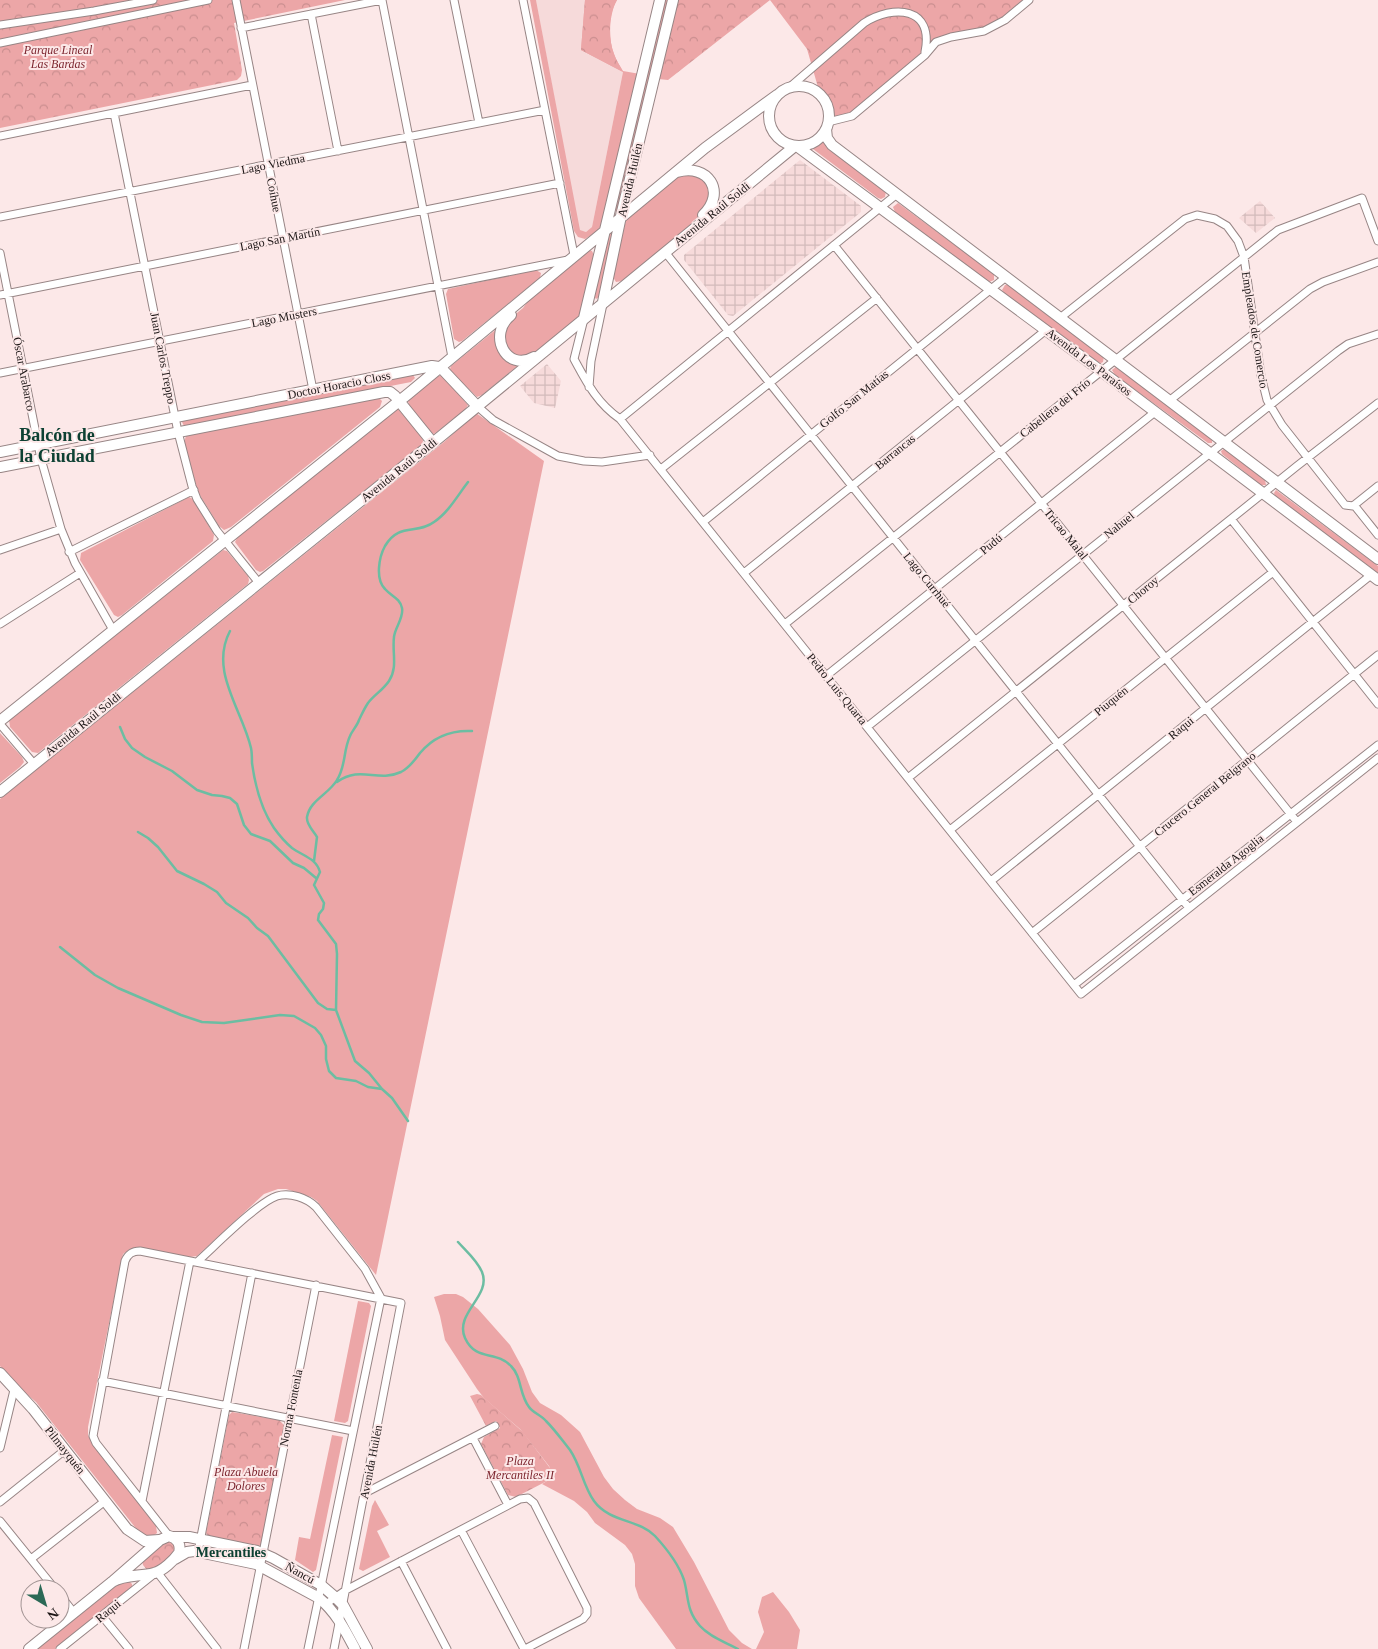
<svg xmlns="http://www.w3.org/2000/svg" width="1378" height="1649" viewBox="0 0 1378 1649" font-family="'Times New Roman',serif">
  <defs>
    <pattern id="industrial-grid" width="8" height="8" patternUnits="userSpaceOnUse" patternTransform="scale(1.25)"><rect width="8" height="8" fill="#f6dada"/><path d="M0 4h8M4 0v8" fill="none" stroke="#d2baba"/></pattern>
    <pattern id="park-crowns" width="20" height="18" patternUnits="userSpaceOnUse" patternTransform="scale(1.25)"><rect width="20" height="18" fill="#eca6a7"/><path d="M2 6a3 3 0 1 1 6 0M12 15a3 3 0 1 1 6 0" fill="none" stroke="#ca8e8f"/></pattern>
  </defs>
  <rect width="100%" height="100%" fill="#fce8e8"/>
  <path fill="#f6dada" d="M536,0H585L582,50L623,72L592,227L586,232L579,230Z"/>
  <path fill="url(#industrial-grid)" d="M800,160L861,206V212L733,316L728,315L684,260V255Z
    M1260,201L1275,218L1256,233L1239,218Z
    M547,364L561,381L555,408L534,403L520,386Z"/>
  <path fill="#eca6a7" d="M530,0H536L580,230L586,232L592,227L623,72L581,50L585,0H617C609,14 608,39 614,54C616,60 620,66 623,71L640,74L602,225L596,232L585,239L578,237L574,231Z
    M664,0H669L618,211L616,212L615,210Z
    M823,140L886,191L885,197L881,199L878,198L813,149Z
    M695,172L711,189L703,213L693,221L684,232L622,281L616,282L613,277L626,220L680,174Z
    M898,203L994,274V280L989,282L986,280L895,212L893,207Z
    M613,230L599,297L596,299L594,296L608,231Z
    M589,250L592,251L594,255L582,313L578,318L533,354L515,357L503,345L507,321L523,308L531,297Z
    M536,270L541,273L540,278L462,341L459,342L454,339L446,294L448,289Z
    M1005,285H1010L1104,356L1103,362L1101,363L1097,362L1005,294L1002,290Z
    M499,327L497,336L521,363L482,395L477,397L452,373L450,369L451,366Z
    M1117,366L1212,439V443H1208L1115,375L1112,370Z
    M413,375L415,378L411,382L186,426H184L182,422L183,420Z
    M437,376H442L468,405L465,410L434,434L431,433L409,405L408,401Z
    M378,397L382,401L380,407L231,527L224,530L219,526L198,492L184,442L186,436Z
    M398,409L422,436L423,441L422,445L263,571L260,572L256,570L235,542L238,536L395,410Z
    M476,413L544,461L376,1275L317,1201L311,1197L286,1189H278L264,1194L197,1256L190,1257L138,1247L130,1249L123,1254L88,1427V1435L93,1445L156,1526L157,1533L153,1536H142L36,1402L15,1384L0,1366V799L444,442Z
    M1224,449L1265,480L1266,485H1261L1222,454L1221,451Z
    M1276,490L1378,566V573L1275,496L1274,493Z
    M189,497L193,499L214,535L213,541L122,615L118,617L114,615L80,560L81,553Z
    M223,550L227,551L248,576L249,580L248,584L38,753L32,752L10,727L9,720Z
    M0,733L22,757L24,762L20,767L0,783Z
    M444,1294H456L463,1297L478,1309L510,1345L523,1369L532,1392L540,1403L561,1415L580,1432L604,1477L613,1489L625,1500L637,1509L660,1518L673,1527L694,1562L729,1630L742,1643L752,1649H676L639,1598L635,1586V1564L632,1554L625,1545L595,1523L587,1512L574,1501L542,1484L547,1481L550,1468L549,1466L520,1429L484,1398L477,1389L445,1340L440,1316L434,1297Z
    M358,1301L369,1303L371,1306L348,1421L345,1423L334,1421Z
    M332,1435L343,1437L316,1570L313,1572L295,1560L299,1537L310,1539Z
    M375,1500L389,1525L377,1531L390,1557L363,1571L359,1569L372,1506Z
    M122,1581H129L132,1584V1587L55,1649H37Z
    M773,1592L789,1612L800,1630L797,1649H756L764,1632L758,1612L762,1597Z"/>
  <path fill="url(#park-crowns)" d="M0,0H345L234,23L242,70L241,76L237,80L0,128Z
    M585,0H617C608,14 608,39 614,54C616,60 620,66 623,72L581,50Z
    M677,0H1029L994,27L943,39L852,116L828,122L807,49L770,0L668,80L658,79Z
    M477,1394L481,1395L523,1432L550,1468L551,1474L547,1481L516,1497L508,1495L481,1444L484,1437L500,1428L496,1421L486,1426L470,1396Z
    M232,1412L279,1420L284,1425L261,1544L259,1546L208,1536L206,1533L229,1415Z
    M170,1539L177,1549L159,1568L148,1571L143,1565L142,1560Z"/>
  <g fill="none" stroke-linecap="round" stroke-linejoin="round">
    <path stroke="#6cbda2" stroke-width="2.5" d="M230,631C209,671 242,709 251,748C252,753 252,758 252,763C255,785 261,809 274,828C279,835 285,842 292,848C303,856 316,858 320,872L314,885L324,903L323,909L319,914L318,920L336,944L337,954L336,1010L355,1061L369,1073L382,1089L392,1098L408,1121
      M120,727L125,739L132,748L145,757L172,771L197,790L212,795L222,796L230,798L237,804L244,825L251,834L270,841L293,863L304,868L316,878
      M337,782C361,765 377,783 401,772C409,768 415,760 420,753C434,736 452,730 472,731
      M138,832L148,838L158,847L177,871L204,884L217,892L226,903L248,918L257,928L268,936L318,1003L327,1009L336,1010
      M314,861L317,837C314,831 306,825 307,817C310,800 329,794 337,780C346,766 343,751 350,736C352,731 357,726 359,720C362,714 364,709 368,703C374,695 383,690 389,681C398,667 392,653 394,637C395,627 404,618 402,608C400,598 391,596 385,589C375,579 379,557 385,546C399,522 417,535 434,522C448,513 458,495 468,482
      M60,947L95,975L118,988L181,1015L202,1022L224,1023L280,1015L294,1016L315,1028L321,1035L326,1046V1059L329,1071L336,1078L356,1081L368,1087L382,1089
      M458,1242C466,1251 477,1260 482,1272C492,1296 454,1313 465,1338C476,1362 496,1350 511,1366C522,1377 519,1394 529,1407C533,1413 541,1415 546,1421C555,1430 562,1440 570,1450C581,1466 583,1486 594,1501C610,1523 639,1519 655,1536C666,1548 679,1565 684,1580C689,1598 686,1610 700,1626C710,1637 725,1642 738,1649"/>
    <defs>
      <path id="street" d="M236,0L313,390
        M382,0L452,357
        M454,0L479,123
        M523,0L574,255
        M311,14L338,151
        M0,25L94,11L153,0
        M241,28L382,0
        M0,43L208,0
        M790,87L864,23C894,4 934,7 925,52
        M114,113L178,432L192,486L197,499L217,531L259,583
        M828,122L852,116L925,55L936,42L951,37L984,31L1005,20L1029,0
        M0,136L252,85
        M0,217L545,110
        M834,245L1297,822
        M665,252L1189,908
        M0,253L41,459L61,529L75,563L113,630
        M0,295L560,183
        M1060,318L1185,219L1197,215L1215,219L1227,226L1238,241L1244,257L1261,376L1267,400L1282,425L1345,505L1353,506L1378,486
        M584,319L574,359C587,383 597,403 620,419L1081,994L1378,758
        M0,373L568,260
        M589,387L591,361L603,304
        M1169,401L1310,289L1323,282L1378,262
        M477,406L493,420L558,456L584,461L602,462L650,455
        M620,419L897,194
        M661,469L877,298
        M1354,505L1378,535
        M1231,519L1378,704
        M703,522L1006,277
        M0,550L61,529
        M69,552L194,490
        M744,573L1046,330
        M0,624L80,573
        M785,624L1278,230L1362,198L1378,241
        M826,676L1155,412
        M0,724L34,764
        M867,727L1338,351L1348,344L1378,334
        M908,778L1297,466L1378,403
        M950,830L1273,572
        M991,881L1371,575
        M1032,933L1378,655
        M1074,985L1378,745
        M197,1262C214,1247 258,1202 277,1196C290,1192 307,1198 316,1207L365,1269L381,1298L308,1649
        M102,1381L353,1431
        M473,1438L508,1505
        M0,1448L14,1390
        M365,1493L495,1426
        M142,1501L190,1261
        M0,1502L65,1450
        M0,1521L55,1589
        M461,1530L524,1649
        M169,1536L96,1443L93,1436L125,1261C128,1254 132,1251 140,1251L401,1303L334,1649
        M198,1552L252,1273
        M31,1559L105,1501
        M401,1561L447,1649
        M157,1572L217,1649
        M60,1595L74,1613
        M326,1604L346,1590L520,1499L528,1498L534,1503L587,1608V1614L583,1619L525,1649
        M102,1616L129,1649
        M60,1649L154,1574
        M244,1649L316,1285"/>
      <path id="secondary" d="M769 116a30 30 0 1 1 60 0a30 30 0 1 1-60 0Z
        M826,129L827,138L832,145L1378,559
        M798,147L1101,371L1378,580
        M677,172C708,163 727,192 703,215
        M603,302L621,216L673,0
        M511,315C487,334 506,373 534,357
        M584,318L660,0
        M0,452L432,366L439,367L443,370L477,406
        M0,467L384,392H390L395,396L433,443
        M0,721L408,394L705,148L777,95
        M0,792L440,437L795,146
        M0,1373L33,1409L127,1529L145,1541L159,1540
        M173,1537H189L257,1551L273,1558L321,1585L335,1597L343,1605L367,1649
        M175,1559L187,1552L194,1551L256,1564L319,1598C336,1612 345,1630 355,1649
        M29,1649L112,1582L160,1540L169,1536C178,1538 181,1545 179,1553C174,1560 163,1571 154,1573C140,1577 125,1574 112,1582"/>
    </defs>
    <use href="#street" stroke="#978585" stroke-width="9"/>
    <use href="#secondary" stroke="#978585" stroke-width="12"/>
    <use href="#street" stroke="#fff" stroke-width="7"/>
    <use href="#secondary" stroke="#fff" stroke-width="10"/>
  </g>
  <g text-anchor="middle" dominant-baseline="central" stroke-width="4" stroke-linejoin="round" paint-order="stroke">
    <g font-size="12" font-style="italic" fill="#7d262f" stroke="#fce8e8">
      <text x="58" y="50">Parque Lineal<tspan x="58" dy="14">Las Bardas</tspan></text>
      <text x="520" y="1461">Plaza<tspan x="520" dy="14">Mercantiles II</tspan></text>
      <text x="246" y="1472">Plaza Abuela<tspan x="246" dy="14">Dolores</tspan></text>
    </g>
    <g font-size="12" fill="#1c1616" stroke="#fce8e8">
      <text transform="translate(273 164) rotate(-11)">Lago Viedma</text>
      <text transform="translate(630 180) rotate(-77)">Avenida Huilén</text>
      <text transform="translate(274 195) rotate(79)">Coíhue</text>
      <text transform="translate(712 214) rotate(-39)">Avenida Raúl Soldi</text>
      <text transform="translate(280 239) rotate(-11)">Lago San Martín</text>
      <text transform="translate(284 317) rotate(-11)">Lago Musters</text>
      <text transform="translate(1255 330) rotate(81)">Empleados de Comercio</text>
      <text transform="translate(163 358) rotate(79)">Juan Carlos Treppo</text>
      <text transform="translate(1089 362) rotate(37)">Avenida Los Paraísos</text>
      <text transform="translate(24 374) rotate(79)">Óscar Arabarco</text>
      <text transform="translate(339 385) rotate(-11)">Doctor Horacio Closs</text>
      <text transform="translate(854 399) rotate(-39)">Golfo San Matías</text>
      <text transform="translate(1055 408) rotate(-39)">Cabellera del Frío</text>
      <text transform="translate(895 452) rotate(-39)">Barrancas</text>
      <text transform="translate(399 470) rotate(-39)">Avenida Raúl Soldi</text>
      <text transform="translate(1119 525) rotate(-39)">Nahuel</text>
      <text transform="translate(1066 534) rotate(51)">Tricao Malal</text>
      <text transform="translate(991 544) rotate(-39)">Pudú</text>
      <text transform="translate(927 580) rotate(51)">Lago Currhué</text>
      <text transform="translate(1143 590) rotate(-39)">Choroy</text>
      <text transform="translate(837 689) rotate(51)">Pedro Luis Quarta</text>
      <text transform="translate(1111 701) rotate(-39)">Piuquén</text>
      <text transform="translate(83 724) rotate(-39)">Avenida Raúl Soldi</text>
      <text transform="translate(1181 728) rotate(-39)">Raqui</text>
      <text transform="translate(1205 794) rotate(-39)">Crucero General Belgrano</text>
      <text transform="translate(1226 865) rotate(-38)">Esmeralda Agoglia</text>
      <text transform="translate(291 1408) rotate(-79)">Norma Fontenla</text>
      <text transform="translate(65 1450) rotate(52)">Pilmayquén</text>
      <text transform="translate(371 1462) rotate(-79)">Avenida Huilén</text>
      <text transform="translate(300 1573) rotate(29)">Ñancú</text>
      <text transform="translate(108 1611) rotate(-39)">Raqui</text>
    </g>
    <g font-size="14" font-weight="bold" fill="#0d4133" stroke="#fce8e8">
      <text x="231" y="1552">Mercantiles</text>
    </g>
    <g font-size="18" font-weight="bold" fill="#0d4133" stroke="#fce8e8">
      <text x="57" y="435">Balcón de<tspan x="57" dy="21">la Ciudad</tspan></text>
    </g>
  </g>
  <g transform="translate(45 1604) rotate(142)"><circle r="24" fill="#fce8e8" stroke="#a29494"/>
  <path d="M0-4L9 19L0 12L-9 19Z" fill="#2b6956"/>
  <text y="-8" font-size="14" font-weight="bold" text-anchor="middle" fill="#1c1616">N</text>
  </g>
</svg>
